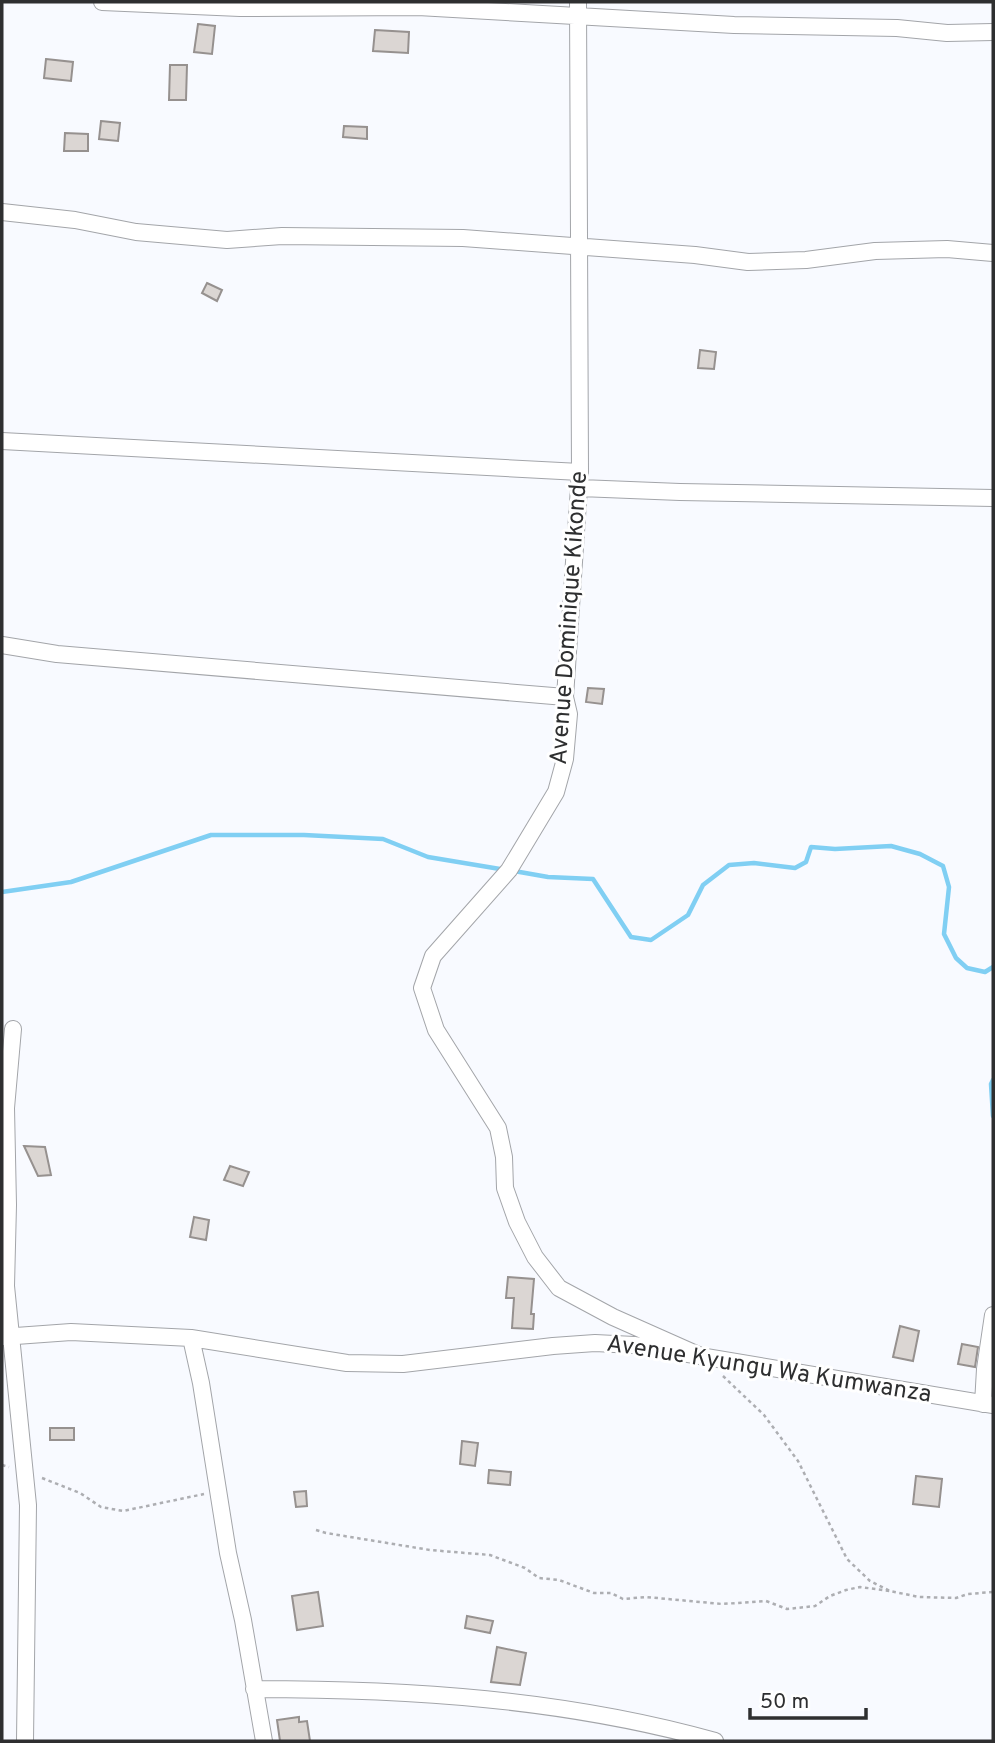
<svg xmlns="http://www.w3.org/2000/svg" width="995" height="1743" viewBox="0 0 995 1743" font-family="Overpass,sans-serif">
  <rect width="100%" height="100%" fill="#f8faff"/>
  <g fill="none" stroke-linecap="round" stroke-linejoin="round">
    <path stroke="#80cff3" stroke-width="4.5" d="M514,871L548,877L593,879L631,937L651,940L688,915L703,885L729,865L754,863L795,868L806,862L811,847L835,849L891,846L920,854L943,866L949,887L944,934L956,958L967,968L985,972L993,967
      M2,892L71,882L211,835H304L383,839L428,857L506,870
      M993,1080L991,1084L993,1116"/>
  </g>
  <path fill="#dbd6d3" stroke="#96918f" stroke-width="2" d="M198,24L215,26L212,54L194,52Z
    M375,30L409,32L408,53L373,51Z
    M46,59L73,62L71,81L44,78Z
    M170,65H187L186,100H169Z
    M101,121L120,123L118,141L99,139Z
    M344,126L367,127V139L343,137Z
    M65,133L88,134V151H64Z
    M207,283L222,290L217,301L202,293Z
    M700,350L716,352L714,369L698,368Z
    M588,688L604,689L602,704L586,702Z
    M24,1146L45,1147L51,1175L38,1176Z
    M230,1166L249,1172L243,1186L224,1180Z
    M194,1217L209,1220L206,1240L190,1237Z
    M508,1277L534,1279L531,1314H534L533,1329L512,1328L514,1298H506Z
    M900,1326L919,1331L913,1361L893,1357Z
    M962,1344L978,1347L975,1367L958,1364Z
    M50,1428H74V1440H50Z
    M462,1441L478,1443L475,1466L460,1464Z
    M489,1470L511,1472L510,1485L488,1483Z
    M916,1476L942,1479L939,1507L913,1504Z
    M306,1491L307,1506L296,1507L294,1492Z
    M318,1592L323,1626L297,1630L292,1596Z
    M467,1616L493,1621L490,1633L465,1628Z
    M497,1647L526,1653L520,1685L491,1682Z
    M299,1717V1722L307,1721L310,1741H280L277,1720Z"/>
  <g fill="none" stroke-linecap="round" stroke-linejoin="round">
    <defs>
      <path id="minor" d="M102,2L240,8L418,7L734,25L897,28L947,33L993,32
        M578,2L580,472L565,697L569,714L565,759L556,792L509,870L433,956L422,988L436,1030L498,1128L504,1157L505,1188L517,1222L535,1257L559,1288L613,1317L703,1357
        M2,212L75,220L136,232L227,240L282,236L463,238L695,255L748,262L806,260L875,251L947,249L993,253
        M2,441L580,472
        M580,488L680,492L993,498
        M2,645L57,654L565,697
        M13,1029L6,1108L8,1205L6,1286L28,1505L25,1741
        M2,1337L71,1332L191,1338L347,1363L403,1364L553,1346L595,1343L634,1345L993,1405
        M191,1338L201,1383L228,1553L243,1620L264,1741
        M983,1404L985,1369L993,1315
        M254,1689C409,1689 565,1699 715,1741"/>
    </defs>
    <use href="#minor" stroke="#a3a5a9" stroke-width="18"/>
    <path stroke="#adaeb2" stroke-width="2.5" stroke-dasharray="3.5 3.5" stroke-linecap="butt" d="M723,1376L764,1415L798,1461L847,1559L870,1581L890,1591L919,1597L956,1598L968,1594L993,1592
      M2,1465L9,1467
      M42,1478L80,1493L101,1507L123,1511L204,1494
      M316,1530L326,1533L430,1550L490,1555L525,1568L539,1578L559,1580L594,1593H611L623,1599L646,1597L722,1604L766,1601L787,1609L815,1606L830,1596L846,1590L860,1587L890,1591"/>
    <use href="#minor" stroke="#fff" stroke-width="16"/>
  </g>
  <g text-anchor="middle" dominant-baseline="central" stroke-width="6" stroke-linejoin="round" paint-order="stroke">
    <g font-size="24" fill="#2e2f30" stroke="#fff">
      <text transform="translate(570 618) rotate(-86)">Avenue Dominique Kikonde</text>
      <text transform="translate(769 1370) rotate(9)">Avenue Kyungu Wa Kumwanza</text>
    </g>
  </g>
  <rect width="995" height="1743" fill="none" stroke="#2e2f30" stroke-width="7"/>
  <path d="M750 1708v10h116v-10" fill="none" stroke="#2e2f30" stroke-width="3.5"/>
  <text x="760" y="1708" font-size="21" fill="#2e2f30" stroke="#ffffff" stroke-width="5" paint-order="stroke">50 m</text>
</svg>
